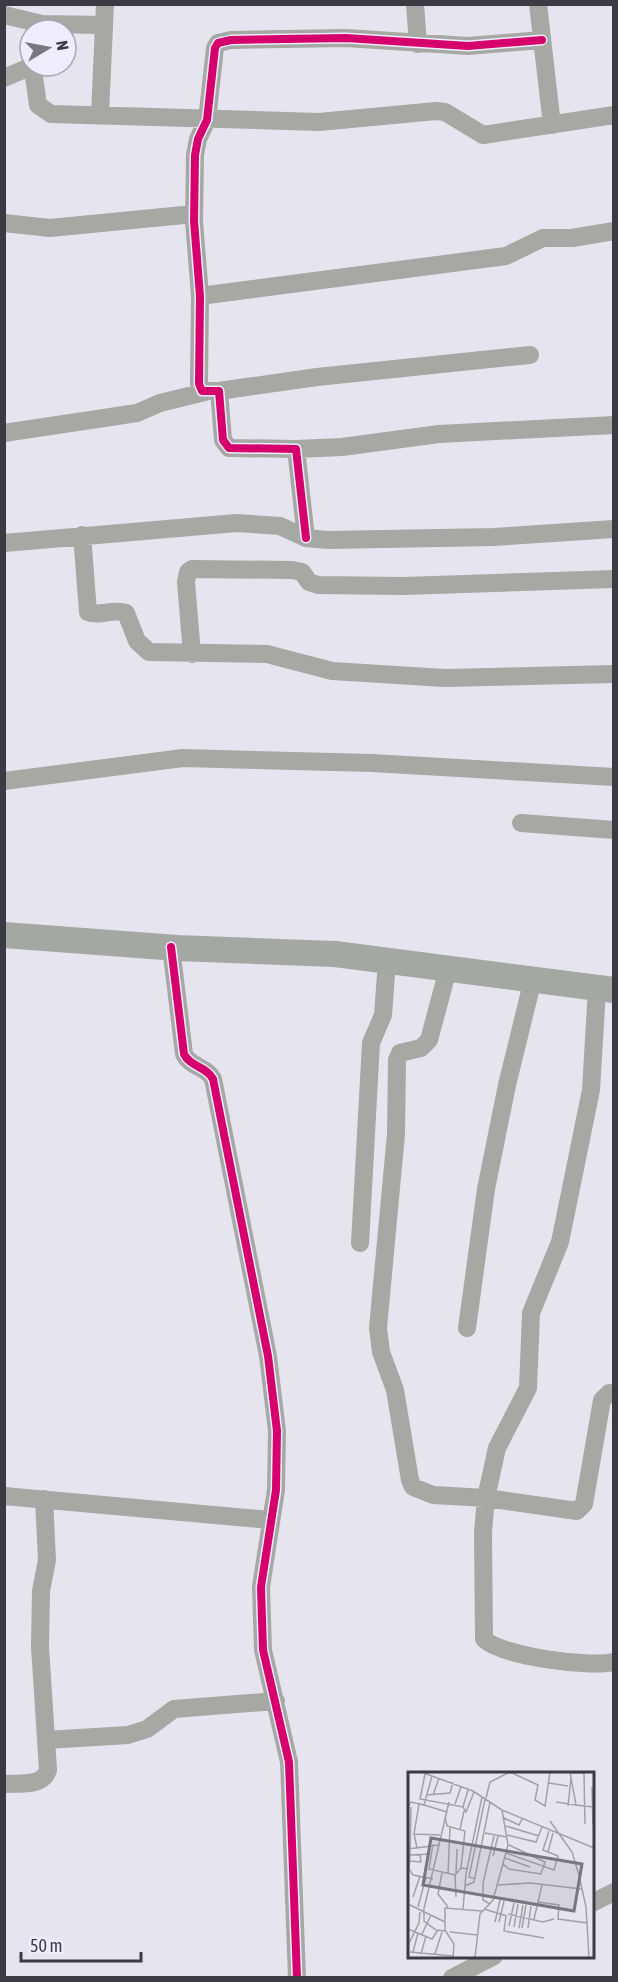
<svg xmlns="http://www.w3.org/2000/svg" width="618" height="1982" viewBox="0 0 618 1982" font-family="'Asap Condensed',sans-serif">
  <rect width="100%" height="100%" fill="#e6e4ef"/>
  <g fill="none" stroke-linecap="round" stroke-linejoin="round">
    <path stroke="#a5a8a3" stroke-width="18" d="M415,4L418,44
      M538,4L552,125
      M4,15L42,24L104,25
      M4,78L25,69L33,70L38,105L51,114L319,122L436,111L445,112L483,135L614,115
      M100,114L105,4
      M4,223L50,228L194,214
      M200,296L506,256L543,238H572L614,231
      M219,391L317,377L530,355
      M4,433L137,413L160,403L205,392
      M296,449L342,447L439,434L614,425
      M82,535L88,612C99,617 113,608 126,613L137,641L149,652L267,654L332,671L445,678L614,674
      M306,538L296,449L229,448L223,440L219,391H202L199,384L200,296L194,221L195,155L198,139L207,120L215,48L218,43L231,40L346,38L468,46L542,40
      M4,543L237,523L280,526L306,538L328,540L494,537L614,529
      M192,654L186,582L188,572L192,569L292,570L302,572L309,582L318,585L403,586L614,579
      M4,781L183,758L372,763L614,777
      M521,823L614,830
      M171,947L184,1054C190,1067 206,1066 213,1079L268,1356L277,1431L276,1490L261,1587L262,1619L263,1650L289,1762L297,1978
      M448,969L429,1040L421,1048L400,1053L397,1060L396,1134L378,1328L381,1352L395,1390L410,1480L413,1487L433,1495L486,1498L577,1511L584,1504L602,1400L609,1393L614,1394
      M597,989L591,1090L560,1242L531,1313L528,1388L497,1448L486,1498L483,1532L484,1639C501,1656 589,1668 614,1662
      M360,1243L371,1043L383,1015L387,961
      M467,1328L486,1189L507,1085L533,979
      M4,1496L270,1520
      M46,1740L128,1735L147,1729L174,1709L276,1701
      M4,1784C19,1783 43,1787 48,1770L40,1647L41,1591L47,1560L44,1499
      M592,1903L614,1892
      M452,1978L494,1956"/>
    <path stroke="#a4a8a3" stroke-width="26" d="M4,935L177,948L335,954L614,990"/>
    <defs>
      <path id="cycleway" d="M306,538L296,449L229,448L223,440L219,391H202L199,384L200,296L194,221L195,155L198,139L207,120L215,48L218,43L231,40L346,38L468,46L542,40
        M171,947L184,1054C190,1067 206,1066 213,1079L268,1356L277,1431L276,1490L261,1587L262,1619L263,1650L289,1762L297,1978"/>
    </defs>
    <use href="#cycleway" stroke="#efedfd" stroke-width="11"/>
    <use href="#cycleway" stroke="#d6006c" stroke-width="8"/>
  </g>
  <g transform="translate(408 1772)">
    <rect width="186" height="186" fill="#e6e4ef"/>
    <path fill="none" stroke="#a2a0aa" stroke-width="1.5" d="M13,0L65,19L94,38L100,73L85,128L72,142L67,186M102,0L130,13L127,28L137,34L142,0M162,0L168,33L186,35M162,1H176L177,52M17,2L12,27L55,35L60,18M141,11L160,14M184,15L185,53M18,23L42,21L45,10M25,23L31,6M78,26L82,10L102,0M148,30L168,33M47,32L53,15M16,33L39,40M0,34L3,30L16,33L24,4M160,34L163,6M55,35L58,40L66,20M94,38L186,76M37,44L39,54L57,59L53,96M96,46L111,53L114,47M142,49L164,80L171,103L178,135L181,186M98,54L131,64M52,57L56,39M77,61L99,65M6,62L32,63M99,63L128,70L134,55M25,72L21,97L47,103L53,96L60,97M9,76L6,62L11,32M0,77L32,73M140,80L135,78L141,59M98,81L146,98L150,84L140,80L145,61M1,83L24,82M2,83L3,35M2,83L1,97L5,103L25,107M85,84L90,64M97,86L122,95M2,89L13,90L12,82M95,92L101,97L133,102L137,90L101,73M34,101L30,122L40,135M48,101L49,77M40,102L42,55M47,102L48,125M67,107L61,105L77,27M90,113L122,111L174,117M57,114L66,110L82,30M5,125L12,104M130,130L151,133L150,147L180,151M0,132L37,150M82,132L75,128V111L86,64M10,135L18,105M55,137L58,102L74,25M76,137L99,144M15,141L41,30M16,141V149L28,158L38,159M100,142L135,150L146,147M98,144L96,159L136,166M126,147L134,113M87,150L92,128M91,150L96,129M101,154L106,131M106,155L110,132M111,156L115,133M114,156L118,133M120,156L123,134M0,157L24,167L30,158M42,160L70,163M14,162L23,143M0,173L11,151L12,140M2,180L45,184M5,180L10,161M13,182L18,164M27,182L34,160M45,186L46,172L37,158V136L74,139"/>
    <path fill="#78767f" fill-opacity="0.15" stroke="#78767f" stroke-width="3" d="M23,66L174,92L166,139L15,113Z"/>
    <rect width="186" height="186" fill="none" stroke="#3c3b43" stroke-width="3"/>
  </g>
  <rect width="618" height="1982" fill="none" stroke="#3c3b43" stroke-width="12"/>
  <g transform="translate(48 48) rotate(80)"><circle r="28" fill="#efedfd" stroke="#a7a6b3" stroke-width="1.5"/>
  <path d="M0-4.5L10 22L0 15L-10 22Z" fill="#78767f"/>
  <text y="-9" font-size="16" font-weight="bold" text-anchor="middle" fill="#3c3b43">N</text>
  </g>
  <path d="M21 1952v9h120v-9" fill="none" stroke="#3c3b43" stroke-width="3"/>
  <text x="30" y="1952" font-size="18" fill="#3c3b43" stroke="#efedfd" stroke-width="4.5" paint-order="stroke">50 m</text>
</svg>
